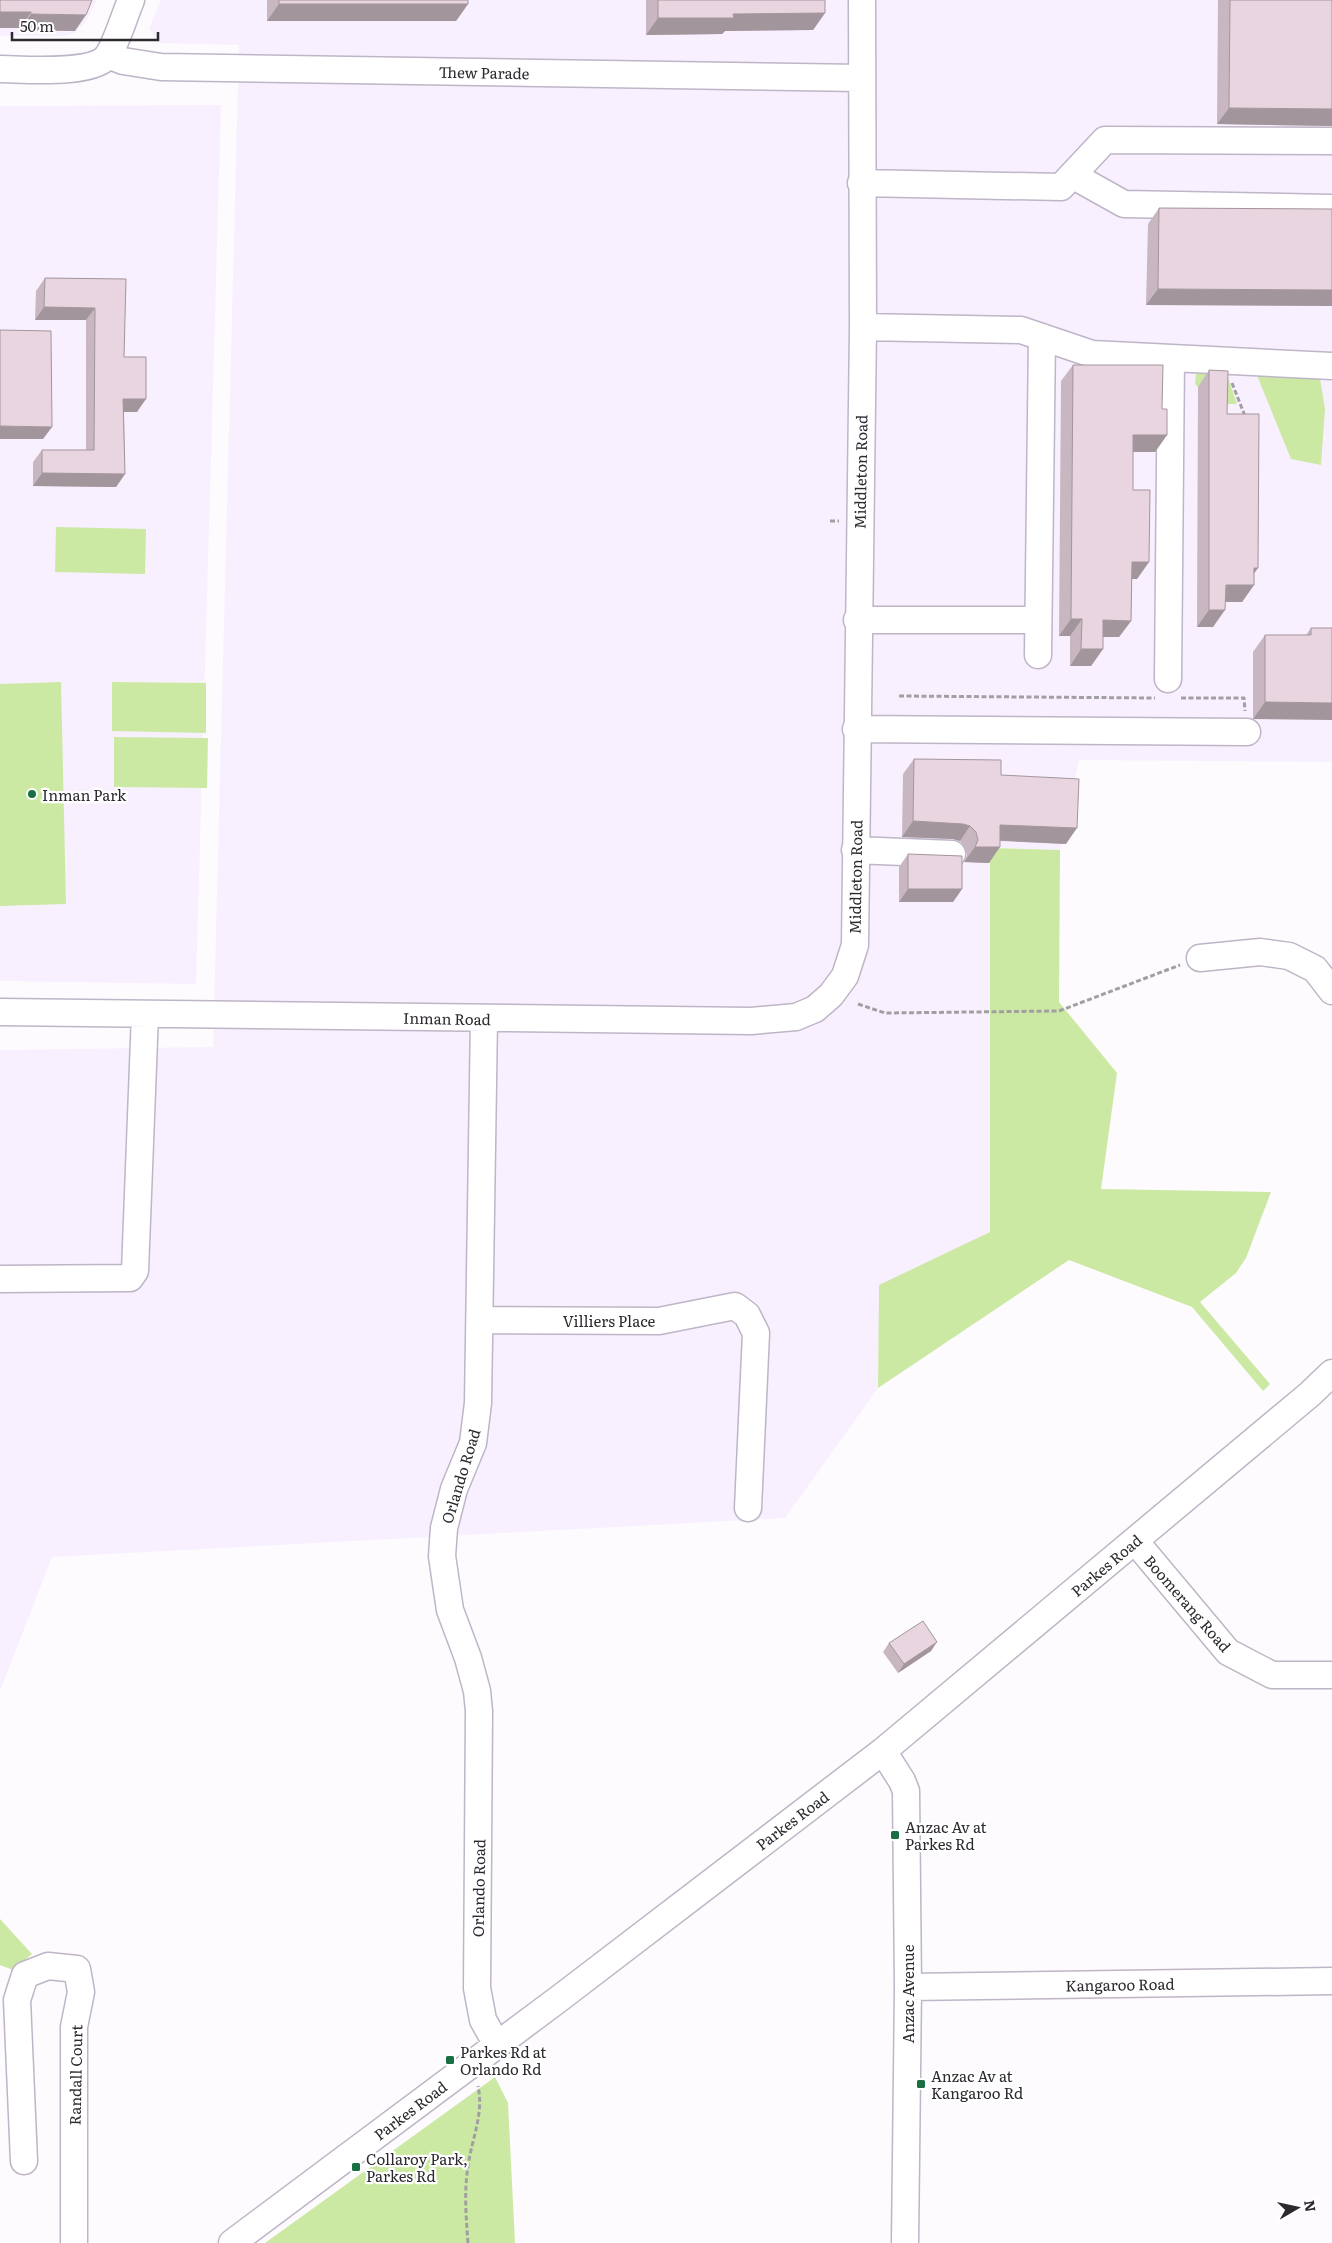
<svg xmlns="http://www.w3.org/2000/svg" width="1332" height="2243" viewBox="0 0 1332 2243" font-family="Literata,serif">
  <rect width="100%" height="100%" fill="#fdfbfe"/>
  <path fill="#f8f0ff" d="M0,0H97L86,22L75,33L64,36H0Z
    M161,0H1332V762L1079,760L1060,850L991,848L990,1232L879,1289L878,1388L785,1518L52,1557L0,1691V1050L213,1047L239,45L158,43L149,28Z
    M221,105L196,984L0,981V106Z"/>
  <path fill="#cce9a3" d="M1201,370L1226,372L1237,404H1215L1216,388L1198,387L1195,384L1196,374Z
    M1319,372L1325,409L1321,465L1291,459L1256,373Z
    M56,527L146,529L145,574L55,572Z
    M61,682L66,904L0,906V684Z
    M112,682L206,683V733L112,731Z
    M114,737L208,738L207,788L114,787Z
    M990,848L1060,850L1059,1002L1117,1073L1101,1189L1271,1192L1246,1258L1236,1273L1200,1302L1270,1384L1263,1391L1192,1307L1069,1260L878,1388L879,1285L990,1232Z
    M0,1919L32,1954L13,1970L0,1965Z
    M495,2077L508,2103L515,2243H265Z"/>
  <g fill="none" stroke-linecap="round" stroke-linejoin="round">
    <defs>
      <path id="minor" d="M108,55L123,61L161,67L861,78
        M0,69C23,69 96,76 109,54C118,38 124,17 131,0
        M1072,175L1124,204L1332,208
        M861,183L1061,187L1105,140L1332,141
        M863,327L1021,330L1092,354L1332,366
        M857,620H1038
        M1038,655L1042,337
        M1168,679L1171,358
        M856,729L1247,732
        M855,850L952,854
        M1200,958L1260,952L1289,956L1315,969L1332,991
        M0,1012L751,1021L796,1017L815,1009L831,995L845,976L855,945L863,327L862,0
        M484,1018L478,1403L473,1443L454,1489L444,1528L442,1556L450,1610L468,1658L477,1691L479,1711L477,1988L483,2020L497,2045
        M0,1279L130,1278L135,1271L145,1014
        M480,1320L659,1321L735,1306L747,1315L756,1333L748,1508
        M1135,1541L1228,1652L1272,1675H1332
        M883,1751L902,1781L906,1791L908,1987L905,2243
        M908,1987L1332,1981
        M24,2161L17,2000L25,1975L48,1966L77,1969L81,1992L74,2027V2243
        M232,2243L560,1998L883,1751L1310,1394L1332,1373"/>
    </defs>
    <use href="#minor" stroke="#beb5c6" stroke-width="29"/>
    <path stroke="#a29fa3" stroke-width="3" stroke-dasharray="5 2.5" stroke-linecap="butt" d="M1232,383L1245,416
      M830,521H839
      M899,696L1155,698
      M1181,698H1244L1245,711
      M858,1004L885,1013L1059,1011L1180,965
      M468,2243C466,2217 464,2192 468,2166C472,2138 484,2114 478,2086"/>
    <use href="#minor" stroke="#fff" stroke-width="26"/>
  </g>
  <path fill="#c8b7c0" d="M0,0L75,31L20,30V28Z
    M267,0H468V4L456,21H267Z
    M646,0H825V13L813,30L725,31L722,34L646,35Z
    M1218,0H1332V126L1217,124Z
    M1159,208L1332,209L1146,305L1148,224Z
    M45,278L126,279L124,357L137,412H124L125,474L116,487L33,486V462L42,450H86V320H35L36,291Z
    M1073,365L1162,409L1167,435L1155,452H1133V490L1149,562L1137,579H1132L1131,621L1119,637H1103V649L1091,666H1070V636H1059L1061,381Z
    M1209,370L1227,414L1254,574V585L1242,602H1225L1213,627H1197L1198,387Z
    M1311,628H1332L1253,719V652L1265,635H1306Z
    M914,759L1001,775L1066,844L1000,841L989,863L964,862L967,855L965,848L960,841L953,839L902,837L903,774Z
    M908,854L962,889L953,902H899V867Z
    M889,1643L931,1651L898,1673L883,1652Z"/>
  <path fill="#a3959c" d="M279,4H468L456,21H267Z
    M0,12H31L20,28H0Z
    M825,13L813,30L725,31L722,34L646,35L658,18L733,14Z
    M31,14L86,15L75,31L20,30Z
    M1229,108L1332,109V126L1217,124Z
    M1158,289L1332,290V306L1146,305Z
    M44,307L95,308L86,320H35Z
    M123,399H146L137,412H114Z
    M0,426L52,427L43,439H0Z
    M1133,435H1167L1155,452H1121Z
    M42,473L125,474L116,487L33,486Z
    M1132,562H1149L1137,579H1120Z
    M1254,568H1258L1246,585Z
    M1226,585H1254L1242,602H1214Z
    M1209,610H1225L1213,627H1197Z
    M1071,619H1082L1070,636H1059Z
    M1103,620L1131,621L1119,637H1091Z
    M1081,649H1103L1091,666H1070Z
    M1265,702L1332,703V720L1253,719Z
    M913,821L963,824L970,826L960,841L953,839L902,837Z
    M1000,825L1077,828L1066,844L989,840Z
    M975,847H1000L989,863L964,862Z
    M908,889H962L953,902H899Z
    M937,1642L931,1651L898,1673L904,1664Z"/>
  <path fill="#e9d5df" stroke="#a3959c" d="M0,0H92L86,15L31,14V12H0Z
    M279,0H468V4H279Z
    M658,0H825V13L733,14L734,18H658Z
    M1230,0H1332V109L1229,108Z
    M1159,208L1332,209V290L1158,289Z
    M45,278L126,279L124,357H146V399H123L125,474L42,473V450H94L95,308L44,307Z
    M0,330L51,331L52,427L0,426Z
    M1073,365H1163L1162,409H1167V435H1133V490H1150L1149,562H1132L1131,621L1103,620V649H1081L1082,619H1071Z
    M1209,370L1228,371L1227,414H1259L1258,568H1254V585H1226L1225,610H1209Z
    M1311,628H1332V703L1265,702V635H1311Z
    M914,759L1001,760V775L1079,779L1077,828L1000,825V847H975L978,840L976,832L970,826L963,824L913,821Z
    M908,854L962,856V889H908Z
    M923,1621L937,1642L904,1664L889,1643Z"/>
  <g fill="#1a6f42" stroke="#fff" stroke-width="2">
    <circle cx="32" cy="794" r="5"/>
    <rect x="890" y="1830" width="10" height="10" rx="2.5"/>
    <rect x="445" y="2055" width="10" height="10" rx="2.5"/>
    <rect x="916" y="2079" width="10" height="10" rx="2.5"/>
    <rect x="351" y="2162" width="10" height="10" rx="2.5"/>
  </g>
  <g text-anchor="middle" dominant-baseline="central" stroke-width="4.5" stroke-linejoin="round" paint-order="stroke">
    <g font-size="15" fill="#2d292f" stroke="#fff">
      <text transform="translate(484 72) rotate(1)">Thew Parade</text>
      <text transform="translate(860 472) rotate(-89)">Middleton Road</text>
      <text transform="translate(855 877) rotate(-89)">Middleton Road</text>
      <text transform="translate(447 1018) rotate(1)">Inman Road</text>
      <text x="609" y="1320">Villiers Place</text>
      <text transform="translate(460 1476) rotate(-73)">Orlando Road</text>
      <text transform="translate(1106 1565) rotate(-40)">Parkes Road</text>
      <text transform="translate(1188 1603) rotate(49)">Boomerang Road</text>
      <text transform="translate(792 1820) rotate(-37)">Parkes Road</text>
      <text transform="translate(478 1888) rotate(-89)">Orlando Road</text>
      <text transform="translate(1120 1984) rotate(-1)">Kangaroo Road</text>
      <text transform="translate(907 1994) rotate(-90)">Anzac Avenue</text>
      <text transform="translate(75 2075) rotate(-89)">Randall Court</text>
      <text transform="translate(410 2110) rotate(-37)">Parkes Road</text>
    </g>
    <g font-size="15" fill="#2d292f" stroke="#fff" text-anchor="start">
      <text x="42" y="794">Inman Park</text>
      <text x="905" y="1826">Anzac Av at<tspan x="905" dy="17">Parkes Rd</tspan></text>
      <text x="460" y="2051">Parkes Rd at<tspan x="460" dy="17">Orlando Rd</tspan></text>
      <text x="931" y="2075">Anzac Av at<tspan x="931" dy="17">Kangaroo Rd</tspan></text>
      <text x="366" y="2158">Collaroy Park,<tspan x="366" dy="17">Parkes Rd</tspan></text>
    </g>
  </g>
  <g transform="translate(1297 2208) rotate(81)" stroke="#ffffff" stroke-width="4" paint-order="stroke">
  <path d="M0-4L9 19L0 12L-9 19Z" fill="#2d292f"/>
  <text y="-8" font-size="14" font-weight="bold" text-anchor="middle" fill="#2d292f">N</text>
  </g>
  <path d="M12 32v8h146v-8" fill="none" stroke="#2d292f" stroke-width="2.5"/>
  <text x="20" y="32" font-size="15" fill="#2d292f" stroke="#ffffff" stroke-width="4" paint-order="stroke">50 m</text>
</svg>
